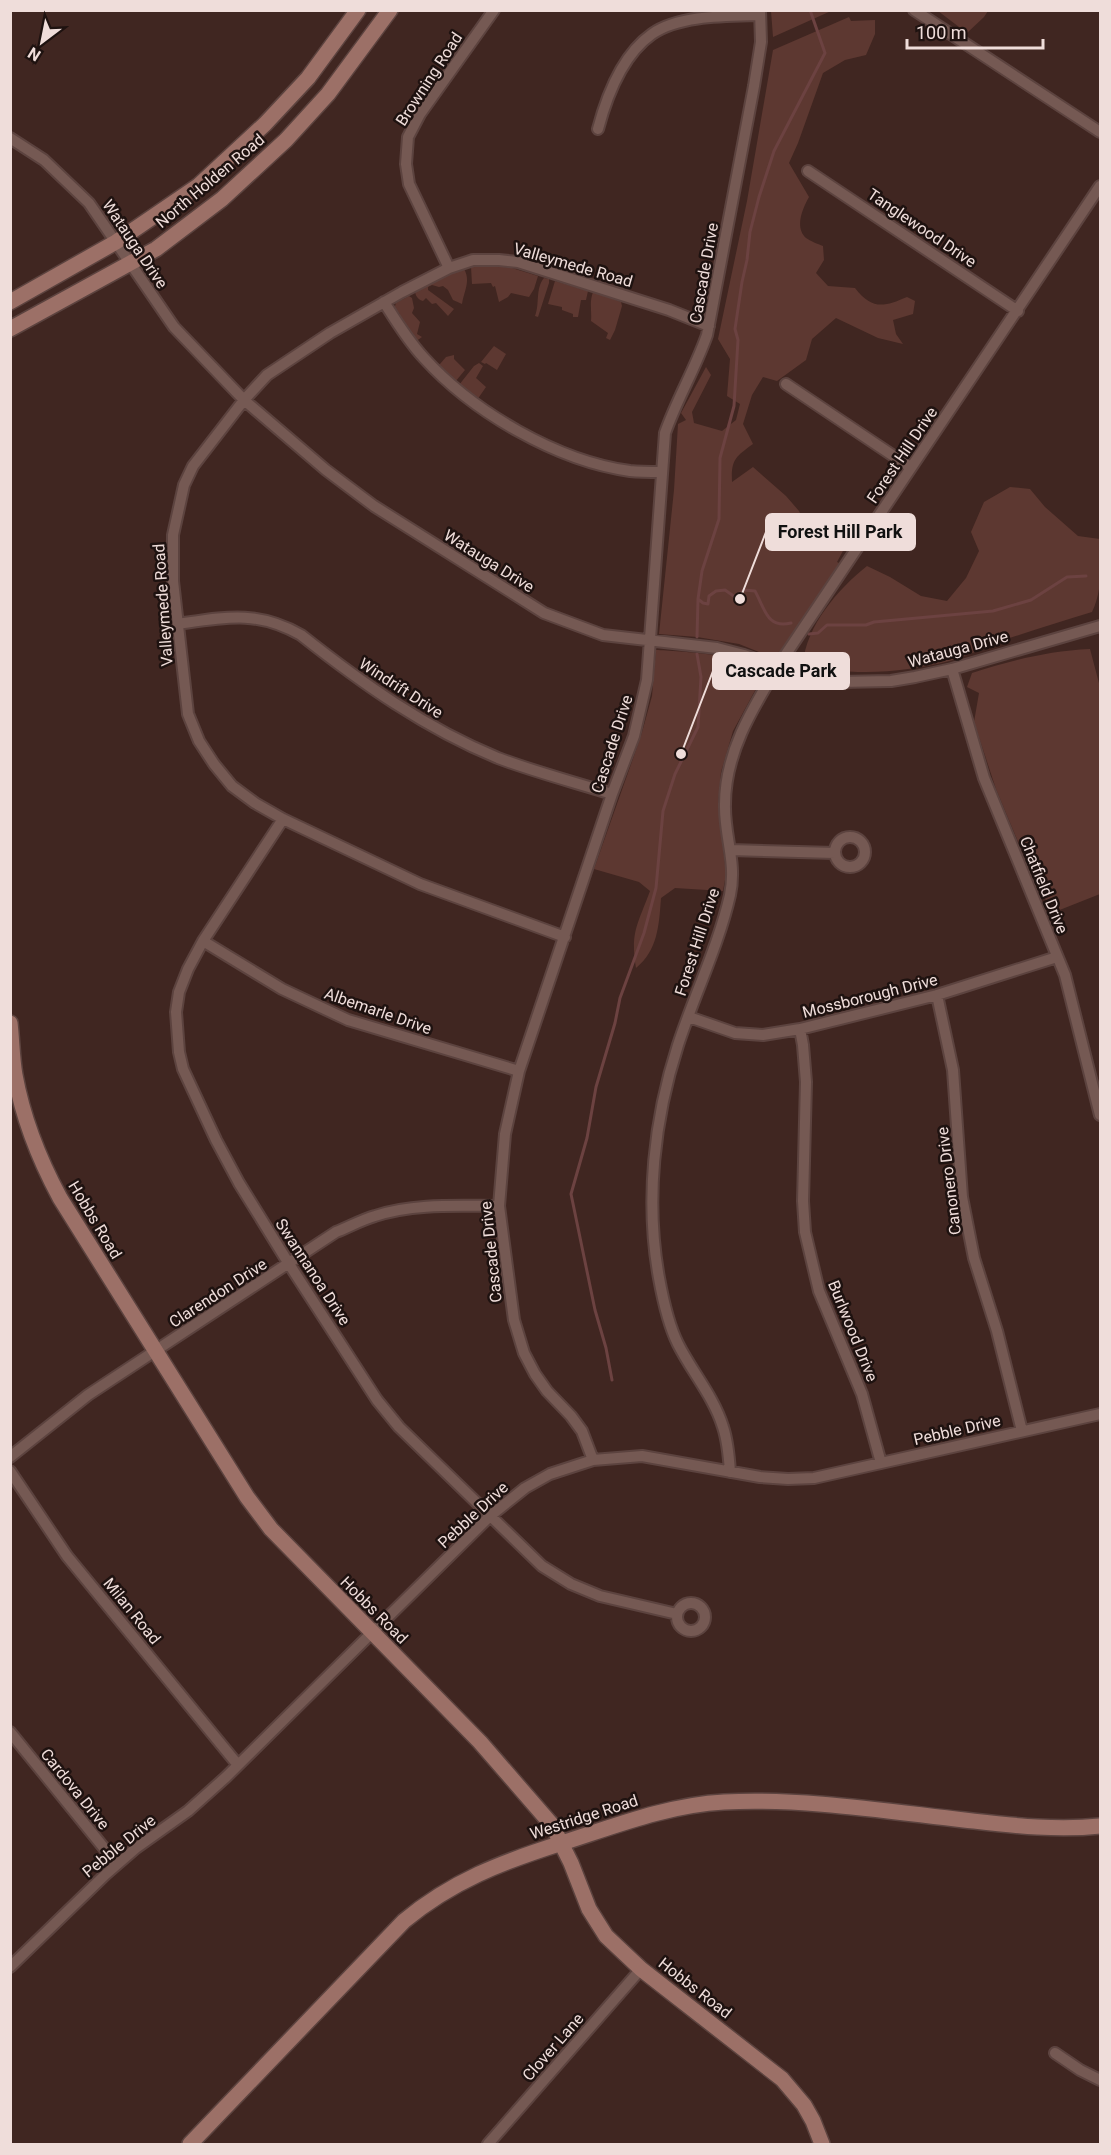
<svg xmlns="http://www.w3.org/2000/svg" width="1111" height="2155" viewBox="0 0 1111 2155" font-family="Roboto,sans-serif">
  <rect width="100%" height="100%" fill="#402621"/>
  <path fill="#5d3831" d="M771,11V10L831,11L773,37Z
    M938,11L988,10V11L984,17L967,33Z
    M849,17L851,21L875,20V34L866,55L845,60L823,73L798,143L789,163L809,197C803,208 794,227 806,238C810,241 818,244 823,246L824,260L816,273L828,286L855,288C872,310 884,307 907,297L915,301L913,314L893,320L896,334L903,344L878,338L836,318L812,339L806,360L777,381L763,377L752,395L743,424L753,444C735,457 731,460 732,482L753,467L786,496L799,511L806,525L839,542L844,549L837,562L839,563L779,660L739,644L697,637L659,634L674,490L678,424L686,420L681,413L706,367L711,375L692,412L694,423L722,431L736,420L740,404L727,396L730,359L718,339L747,201L773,50Z
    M495,266L512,268L538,276L534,289L529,297L511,293L508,297L499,302L495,286L493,287L491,283L472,284L471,267Z
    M464,269C471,281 464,291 462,304L453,300L448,290L443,286L439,287L432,285L428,287V290L454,309L448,316L436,303L432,304L426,298L423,301C419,300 416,297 415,292L444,276Z
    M544,278L549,279V283L538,317L535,316C540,304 535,289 544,278Z
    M555,281L588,291L586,300H581L578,317H573V314L562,310V307L548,304Z
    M593,292L621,302L622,306L615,330L610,340L606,338L608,333L591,321C592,310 589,303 593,292Z
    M409,296L412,298L414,308L412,313L420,322L417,334L422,337L415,342L397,316L400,314L397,311L395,312L394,309L396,303Z
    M494,346L506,354L497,370L486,363L485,364L481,362Z
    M454,355V359L465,370L455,382L433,364H440L446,357Z
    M479,363L483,366L476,378L486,387L477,400L459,385L474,366Z
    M1010,487L1030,489L1045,507L1078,536L1100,539C1101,562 1103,590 1092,612C1063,621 1033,630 1004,640C986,646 969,656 949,661C903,673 849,677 803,664C806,626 838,589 867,566L890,577L921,596L947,601L966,578L979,551L971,532L984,502Z
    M1090,649L1100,687V894L1052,913L1021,849L996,789L974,722L979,693L967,687L972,673C1013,660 1048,651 1090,649Z
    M656,650C677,651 756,655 764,674L733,731L721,772L718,803L726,874L723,891L675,888L661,898C659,925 658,950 636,968C630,932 638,924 650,891L639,882L594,869L641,736L652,696Z"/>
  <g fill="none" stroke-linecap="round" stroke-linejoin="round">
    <path stroke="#6c4241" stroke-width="3" d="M698,599L703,603L708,604L709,596L716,591L725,590L735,597L744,590L755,591C765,609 767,629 791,623
      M809,634L818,633L827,625H866L874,622L993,611L1031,600L1067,577L1086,576
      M697,637L698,599L702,571L719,519L720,458L734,406L738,340L735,329L742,282L747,260L750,232L759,197L774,151L825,53L810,10
      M612,1380L606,1348L595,1310L571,1194L587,1138L596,1087L615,1023L620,998L644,933L656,888L663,811L675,774L698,727L701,677L697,654"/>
    <defs>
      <path id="street" d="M914,10L1100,132
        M598,129C607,95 622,55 652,34C679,15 727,16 760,15
        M10,138L44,160L89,203L174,327L244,400L326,470L374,506L544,613L603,635L717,648L744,655L805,677L839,682L891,681L915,677L952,669L1100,626
        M808,171L1018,311
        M449,268L409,184L406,164L408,137L420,114L494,10
        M384,302C396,321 408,341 424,358C473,412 557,461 630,471C640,472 651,472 662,472
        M786,384L910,467
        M178,624C226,617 257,610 301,635C363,684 425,728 498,758C535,772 574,782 612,794
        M952,669L984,778L1065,975L1100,1115
        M283,819L203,941L188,969L179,992L176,1012L179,1052L183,1069L216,1140L239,1183L289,1264L377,1400L399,1427L542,1566L571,1584L600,1596L677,1614
        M835 852a15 15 0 1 1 30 0a15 15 0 1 1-30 0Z
        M731,850L835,853
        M565,937L420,884L283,819L255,803L232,786L214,764L199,741L188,714L173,581V535L184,485L193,466L244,400L267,375L330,333L402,292L449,268L473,260H499L518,262L669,310L709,326
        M203,941L282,989L348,1020L519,1071
        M937,995L953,1070L962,1197L974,1258L997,1331L1022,1431
        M689,1017L735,1033L763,1035L800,1029L937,995L1057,957
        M800,1029L803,1045L806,1082L803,1201L805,1232L819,1291L862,1394L881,1463
        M10,1457L88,1395L336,1232C349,1227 361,1220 375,1216C413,1203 459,1206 499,1206
        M593,1460L582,1431L571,1416L547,1391L535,1374L524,1353L514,1320L499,1206L505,1134L519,1071L612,794L634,736L647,680L665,433C677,399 695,369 707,335L754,86L761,42L760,10
        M10,1471L67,1556L238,1765
        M730,1472C729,1457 728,1442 723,1427C714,1397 692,1372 678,1344C668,1324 663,1300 659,1278C645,1201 654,1119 678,1045C694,996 719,944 730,895C737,862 724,836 725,804C725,753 752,709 778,666L1100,186
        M677 1617a14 14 0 1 1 28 0a14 14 0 1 1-28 0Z
        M10,1732L117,1864
        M10,1967L106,1874L136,1848L188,1811L226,1777L490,1516L525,1488L550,1474L593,1460L642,1456L760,1477L788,1479L814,1478L1100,1414
        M1055,2053L1080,2070L1100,2080
        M488,2144L641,1969"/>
      <path id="secondary" d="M10,302L116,242L198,186L265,124L308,78L358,10
        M10,329L156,249L222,199L286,140L328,94L390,10
        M10,1023C12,1040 12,1058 15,1075C23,1119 39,1159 60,1198L247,1497L271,1529L480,1742L552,1825L571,1863L589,1909L606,1936L641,1969L782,2079L804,2105L813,2121L822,2144
        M190,2144L404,1921C452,1881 502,1862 562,1843C615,1826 668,1805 724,1802C804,1798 885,1811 964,1820C1009,1825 1055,1831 1100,1826"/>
    </defs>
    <use href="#street" stroke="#5c433f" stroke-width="14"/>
    <use href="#secondary" stroke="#5c433f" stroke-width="18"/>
    <use href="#street" stroke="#755953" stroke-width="10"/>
    <use href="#secondary" stroke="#9c7067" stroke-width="15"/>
  </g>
  <g text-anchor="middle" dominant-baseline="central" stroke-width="5" stroke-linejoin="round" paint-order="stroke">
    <g font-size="16" fill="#efddda" stroke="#1e1210">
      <text transform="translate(429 79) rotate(-57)">Browning Road</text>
      <text transform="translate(210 181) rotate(-40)">North Holden Road</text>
      <text transform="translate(922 228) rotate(34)">Tanglewood Drive</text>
      <text transform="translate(135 244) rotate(56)">Watauga Drive</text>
      <text transform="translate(573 265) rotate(16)">Valleymede Road</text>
      <text transform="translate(704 273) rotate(-80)">Cascade Drive</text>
      <text transform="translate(902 455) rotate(-56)">Forest Hill Drive</text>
      <text transform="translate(489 561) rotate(32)">Watauga Drive</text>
      <text transform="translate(163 605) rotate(-94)">Valleymede Road</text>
      <text transform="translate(958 649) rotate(-15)">Watauga Drive</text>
      <text transform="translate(401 688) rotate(33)">Windrift Drive</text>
      <text transform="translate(612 744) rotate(-72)">Cascade Drive</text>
      <text transform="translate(1044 885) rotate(68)">Chatfield Drive</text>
      <text transform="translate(697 942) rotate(-72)">Forest Hill Drive</text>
      <text transform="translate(870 996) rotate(-14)">Mossborough Drive</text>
      <text transform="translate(378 1011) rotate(19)">Albemarle Drive</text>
      <text transform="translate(949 1181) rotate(-97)">Canonero Drive</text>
      <text transform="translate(95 1220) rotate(59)">Hobbs Road</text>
      <text transform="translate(491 1252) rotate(-96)">Cascade Drive</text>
      <text transform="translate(313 1272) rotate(57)">Swannanoa Drive</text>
      <text transform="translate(218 1293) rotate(-33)">Clarendon Drive</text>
      <text transform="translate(853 1331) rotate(68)">Burlwood Drive</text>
      <text transform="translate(957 1430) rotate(-13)">Pebble Drive</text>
      <text transform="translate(473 1515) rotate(-43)">Pebble Drive</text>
      <text transform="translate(374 1610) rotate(45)">Hobbs Road</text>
      <text transform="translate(132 1611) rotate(51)">Milan Road</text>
      <text transform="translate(75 1789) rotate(51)">Cardova Drive</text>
      <text transform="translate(584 1817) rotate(-18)">Westridge Road</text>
      <text transform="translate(119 1846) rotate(-39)">Pebble Drive</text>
      <text transform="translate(695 1988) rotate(38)">Hobbs Road</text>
      <text transform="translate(553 2047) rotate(-49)">Clover Lane</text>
    </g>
  </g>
  <path fill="none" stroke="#efddda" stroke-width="2" d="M740 599L766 532M681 754L713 671"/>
  <g fill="#efddda" stroke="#1e1210" stroke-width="2">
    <circle cx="740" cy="599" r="6"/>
    <circle cx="681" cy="754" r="6"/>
  </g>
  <g fill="#efddda" stroke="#efddda" stroke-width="2">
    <rect x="766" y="514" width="149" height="36" rx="6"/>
    <rect x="713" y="653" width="136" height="36" rx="6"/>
  </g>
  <g font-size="18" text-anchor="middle" font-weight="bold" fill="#111">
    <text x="840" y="538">Forest Hill Park</text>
    <text x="781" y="677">Cascade Park</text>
  </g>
  <rect width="1111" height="2155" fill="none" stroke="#efddda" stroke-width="24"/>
  <g transform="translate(42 42) rotate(212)" stroke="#1e1210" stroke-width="4.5" paint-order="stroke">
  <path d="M0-4.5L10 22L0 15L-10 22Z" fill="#efddda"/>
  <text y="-9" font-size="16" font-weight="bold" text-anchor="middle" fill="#efddda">N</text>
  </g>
  <path d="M907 39v9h136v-9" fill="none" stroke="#efddda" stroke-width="3"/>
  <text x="916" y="39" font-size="18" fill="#efddda" stroke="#1e1210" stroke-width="4.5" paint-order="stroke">100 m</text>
</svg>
